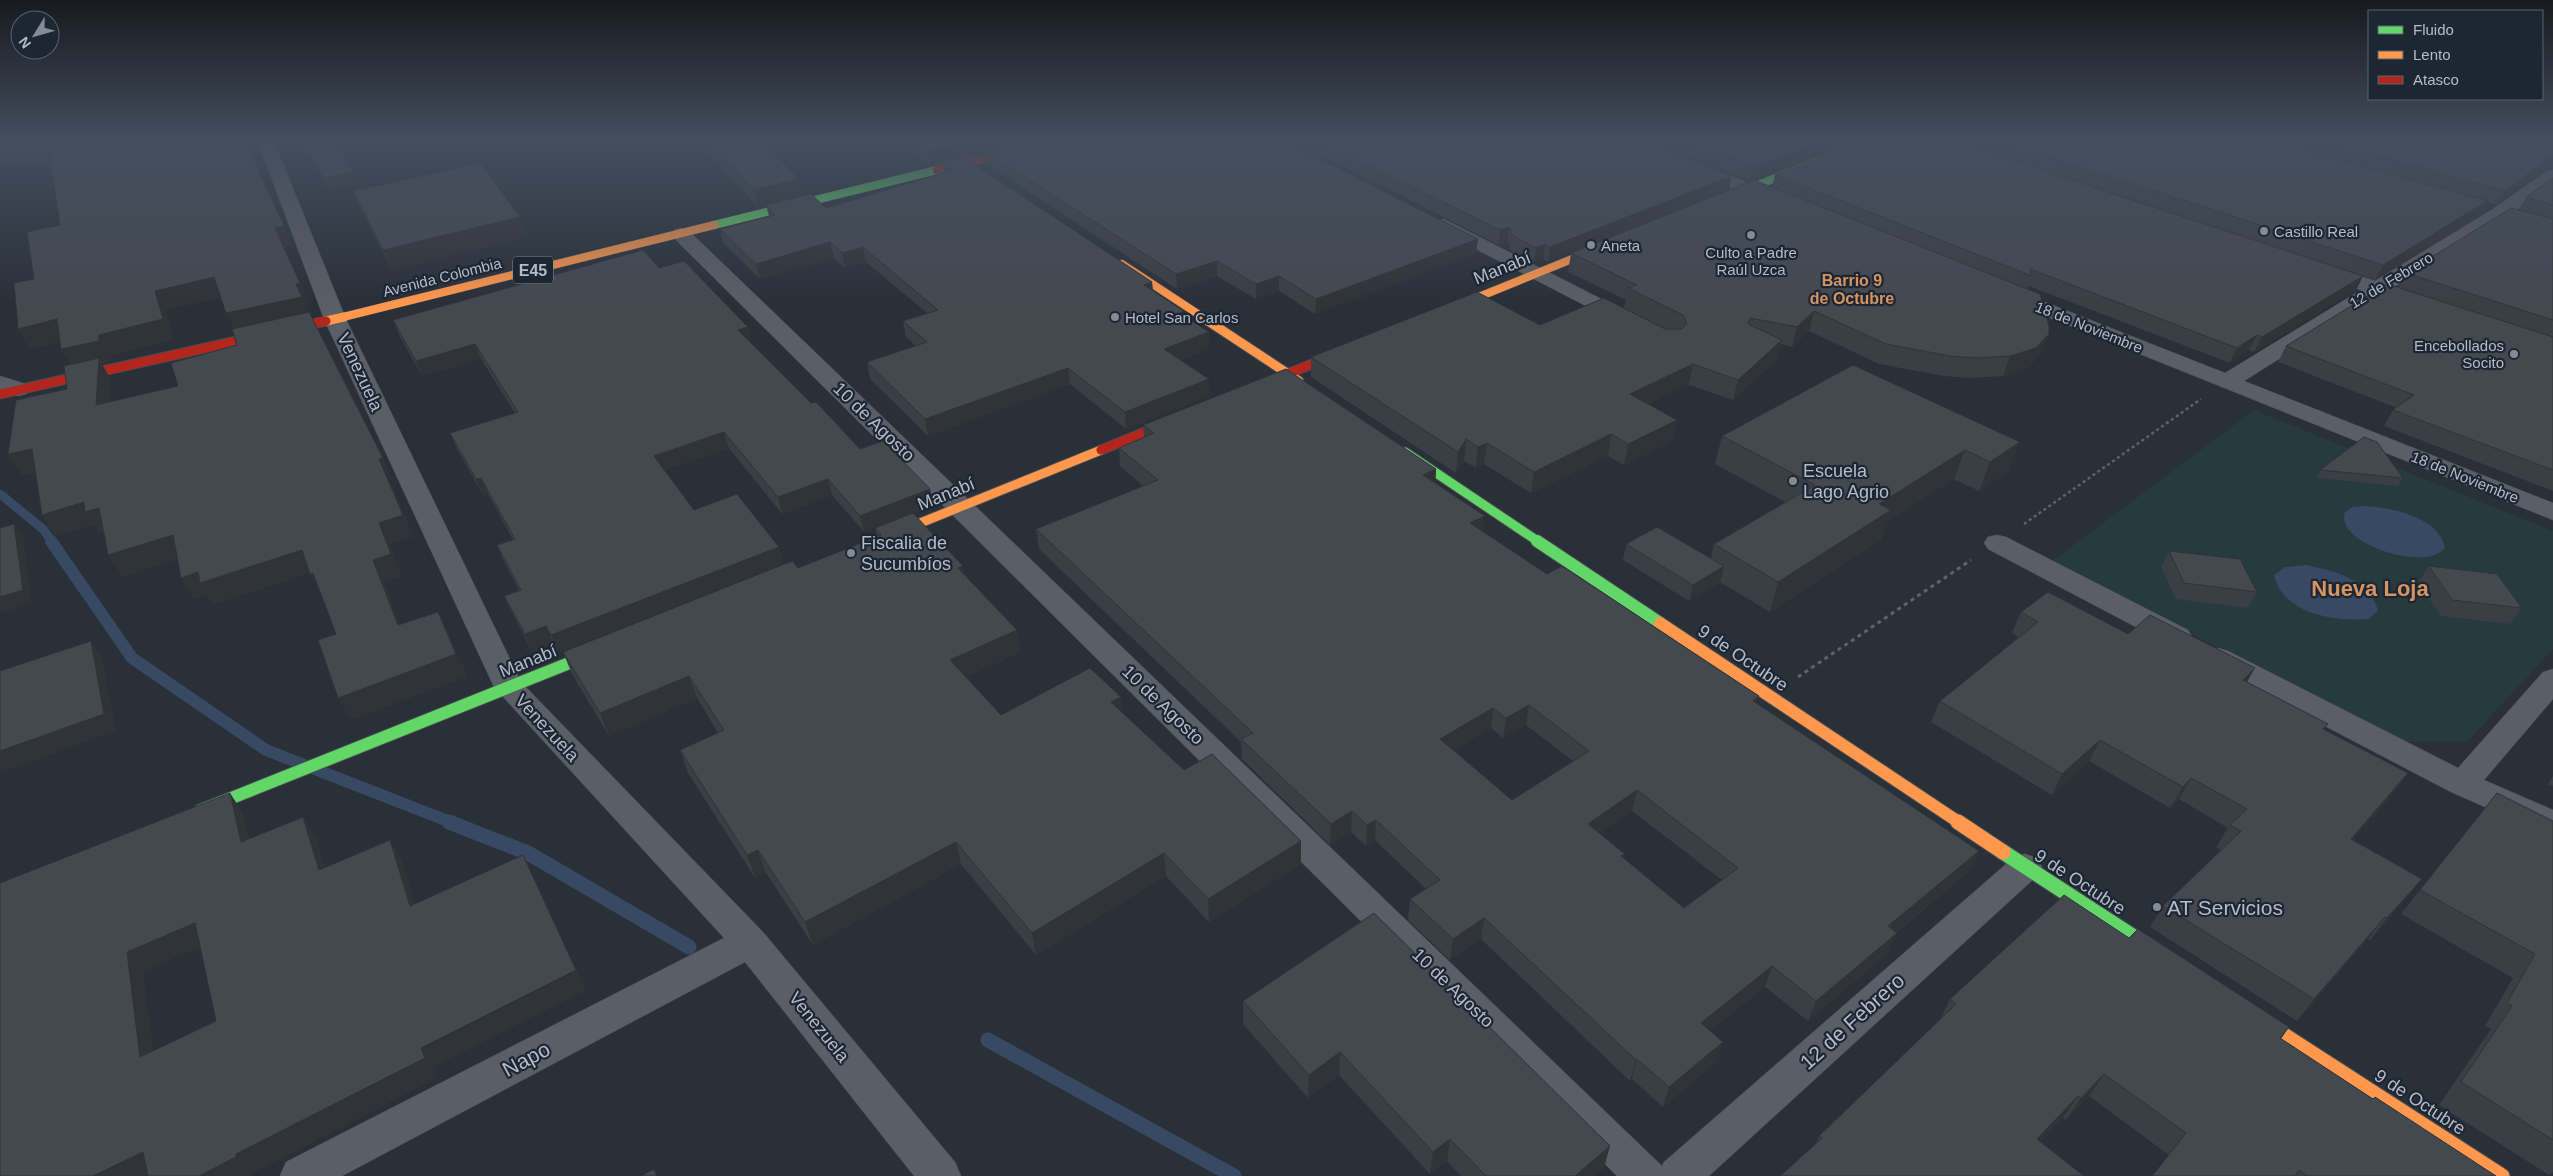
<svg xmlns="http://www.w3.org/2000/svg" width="2553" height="1176" viewBox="0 0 2553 1176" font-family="Arial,sans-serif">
  <rect width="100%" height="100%" fill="#2a3038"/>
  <path fill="#273a3e" d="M2254,410L2553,531V649L2467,742H2401L2051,562Z"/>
  <path fill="#384963" d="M2366,506C2393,508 2439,517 2445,548C2426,573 2333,543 2345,512L2353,507Z
    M2306,565C2335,571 2369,579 2378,610L2369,619C2334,622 2283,614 2274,575L2285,567Z"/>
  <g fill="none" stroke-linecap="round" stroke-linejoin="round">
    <path stroke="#384963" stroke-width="9" d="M0,494L44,530L52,542"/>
    <path stroke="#384963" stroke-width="12" d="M51,541L132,658L266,750L453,823"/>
    <path stroke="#384963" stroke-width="15" d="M449,822L528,853L689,947
      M988,1040L1234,1176"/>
    <defs>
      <path id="street" d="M257,139H273L346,319L521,682L763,932L955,1162L961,1176H914L745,962L342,1176H280L286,1162L724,938L494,687L324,319Z
        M1618,139H1640L1781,196L1784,200L1781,204H1769L1620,143Z
        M2553,170V183L2507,217L2394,287L2421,297L2424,301L2421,305L2414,307L2379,296L2244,381L2553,503V520L2003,299L2000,295L2003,291L2010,289L2017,291L2225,373L2361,290L2318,275L2315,271L2318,267H2332L2375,281L2493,209L2547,171Z
        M1444,219L1635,316L1639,320L1635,324L1628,326L1621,324L1437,229L1435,225L1437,221Z
        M681,228L688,230L1662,1166L1664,1162L2013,858L2025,854L2037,858L2042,867L2037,876L1709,1176H1617L674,238L671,234L674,230Z
        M0,376L26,384L29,389L26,394L18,396L0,390Z
        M1997,535L2006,537L2188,630L2192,637L2188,644L2178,646L2168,644L1988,549L1984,543L1988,537Z
        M2218,648L2228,651L2458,768L2543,672L2553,669V699L2484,780L2553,810V837L2451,792L2208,665L2203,658L2208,651Z"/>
      <path id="fast-far3" d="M1727,197L1875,139
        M714,225L937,170"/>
      <path id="fast-far2" d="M1405,452L1539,542"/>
      <path id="fast-far1" d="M1537,541L1660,623
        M199,811L602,650"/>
      <path id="fast" d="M2003,852L2163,956"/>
      <path id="slow-far3" d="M1122,264L1204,318
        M1449,309L1604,246
        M339,318L714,225"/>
      <path id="slow-far2" d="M1202,317L1299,381
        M326,321L344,317
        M888,536L1101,450"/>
      <path id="slow-far1" d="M1660,623L1960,823"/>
      <path id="slow" d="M1958,822L2003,852
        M2253,1015L2502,1176"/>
      <path id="jam-far1" d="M937,170L1064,139"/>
      <path id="jam" d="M1257,386L1347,350
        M0,394L326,321
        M1101,450L1177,419"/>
    </defs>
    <use href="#street" stroke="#484c53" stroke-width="1"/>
    <use href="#fast-far3" stroke="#484c53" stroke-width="9"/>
    <use href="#fast-far2" stroke="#484c53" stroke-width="11"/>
    <use href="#fast-far1" stroke="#484c53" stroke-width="14"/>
    <use href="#fast" stroke="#484c53" stroke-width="17"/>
    <use href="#slow-far3" stroke="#484c53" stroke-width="9"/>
    <use href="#slow-far2" stroke="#484c53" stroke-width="11"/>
    <use href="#slow-far1" stroke="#484c53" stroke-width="14"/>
    <use href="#slow" stroke="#484c53" stroke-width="17"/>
    <use href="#jam-far1" stroke="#484c53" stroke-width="9"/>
    <use href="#jam" stroke="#484c53" stroke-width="11"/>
    <path stroke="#5d636a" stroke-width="2.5" stroke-dasharray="3 3" stroke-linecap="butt" d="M2024,524L2201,399"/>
    <path stroke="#5d636a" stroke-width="3" stroke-dasharray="4 4" stroke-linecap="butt" d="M1798,677L1971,560"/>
    <use href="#street" fill="#5a5e66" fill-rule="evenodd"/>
    <use href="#fast-far3" stroke="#63d668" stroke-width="8"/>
    <use href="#fast-far2" stroke="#63d668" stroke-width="9"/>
    <use href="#fast-far1" stroke="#63d668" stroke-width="12"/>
    <use href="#fast" stroke="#63d668" stroke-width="15"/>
    <use href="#slow-far3" stroke="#ff974d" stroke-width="8"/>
    <use href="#slow-far2" stroke="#ff974d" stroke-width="9"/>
    <use href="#slow-far1" stroke="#ff974d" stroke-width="12"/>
    <use href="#slow" stroke="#ff974d" stroke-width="15"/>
    <use href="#jam-far1" stroke="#b3261e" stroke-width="8"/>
    <use href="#jam" stroke="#b3261e" stroke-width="9"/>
  </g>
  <path fill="#3a3f45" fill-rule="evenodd" d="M0,139H245L293,245L284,247L309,302L305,304L392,478L389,479L413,536L389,544L401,576L384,582L400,625L448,633L467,676L351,720L336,634L322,595L309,573L213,604L207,595L194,599L177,559L122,577L103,531L99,533L94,524L56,536L42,515L35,472L22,475L8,454L67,389L71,365L61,349L60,341L30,349L18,329L34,279L60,225L50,164L0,165ZM221,297L234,328L237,345L178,386L109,402L110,378L101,363L111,361V355L174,339L165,310Z
    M300,139H336L358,184L329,190Z
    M696,139H793L764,144L803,196L826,208L945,173L943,162L930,165L894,139H1037L964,157L1152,282L1153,291L1184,316L1209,349L1180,360L1209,396L1126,429L1070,384L928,436L870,379L867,362L916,346L906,337L903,321L927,313L866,262L845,268L834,258L760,279L724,244L720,229L769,216L766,205L758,207Z
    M1289,139H1640L1729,189L1548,262L1543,259L1534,262L1511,251L1507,241L1499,245Z
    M1644,139H1857L1750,181Z
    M1949,139H2553L2546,169L2496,205L2487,202L2479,216L2375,280L2363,276L2356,290L2254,352L2249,350L2230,363L2029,286L2028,289L2049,334L2041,354L2028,368L2003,376L1969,378L1944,376L1879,364L1809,331L1792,347L1781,344L1777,360L1733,400L1689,385L1648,404L1677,420L1672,441L1624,465L1608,456L1531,493L1484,464L1476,468L1464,461L1456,473L1311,377V357L1540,325L1624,308L1626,300L1568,272L1571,253L1772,187L1775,175L2143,203Z
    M986,152L1478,239L1476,253L1315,314L1279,291L1256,299L1217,276L1177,289L988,165Z
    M2553,178V491L2384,426L2393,410L2397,408L2278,362L2286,346L2398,287L2406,273L2519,210L2526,197Z
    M353,191L520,217L527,237L392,270L361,210Z
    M659,268L748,327L751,342H750L811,403L860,449L933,505L864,532L832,495L782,514L729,448L664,470L694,510L779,547L783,564L559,652L553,643L532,651L512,613L504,596L519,590L504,562L497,545L513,540L488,494L483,495L457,449L450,433L515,413L481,359L422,376L399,335L393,320Z
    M1853,365L2009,471L1979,491L1954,479L1888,521L1881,540L1770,612L1720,582L1689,601L1623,560L1626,544L1711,558L1714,544L1785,502L1715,464L1722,436Z
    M1143,425L1436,469L1435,482L1483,531L1547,574L1757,703L1979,851L1969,871L1897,932L1888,953L1808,1021L1765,987L1710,1031L1723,1042L1716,1062L1663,1107L1632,1079L1630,1081L1481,939L1450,960L1408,920L1410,899L1426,889L1375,840L1366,846L1351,832L1330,845L1242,759L1241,742L1039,549L1036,529L1143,486L1120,466L1119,448L1144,437ZM1526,725L1573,761L1512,800L1454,750L1491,728L1503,738ZM1632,811L1722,880L1684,908L1624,858L1599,833Z
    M2320,470L2403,478L2398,486L2316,478Z
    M875,528L964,574L1021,652L966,677L1001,715L1122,713L1184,770L1301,864L1209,922L1166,876L1036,955L961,864L813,945L766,873L755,878L688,773L680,750L718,733L697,698L609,736L572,674L563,652L798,568L877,537Z
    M2169,551L2257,592L2248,608L2176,599L2161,567Z
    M2429,566L2522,608L2510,624L2441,616L2418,583Z
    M2021,612L2128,634L2247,682L2328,724L2324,729L2408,773L2393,794L2353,840L2405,900L2370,940L2368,939L2297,1021L2150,927L2163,906L2221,850L2216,847L2228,828L2179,799L2170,808L2089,761L2052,795L1931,722L1940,701L2019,637L2012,633Z
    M2553,776V786L2548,784Z
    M2497,793L2553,821V1172L2549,1175L2439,1105L2491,1029L2485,1026L2513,978L2401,914Z
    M2129,938L2289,1027L2281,1039L2373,1099L2496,1176H2152L2169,1155L2089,1096L2066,1120L2063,1118L1816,1144L1819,1136L1940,1020L1950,999Z
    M1243,1001L1604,1168L1595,1176H1461L1447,1161L1430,1174L1339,1075L1308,1098L1243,1024Z"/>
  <path fill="#303338" d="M245,139L293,245L284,247L309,302L305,304L311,316L236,333L226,313L275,228Z
    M751,139H793L753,145Z
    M981,139H1037L930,165L928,151Z
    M1826,139H1857L1750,181L1754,167Z
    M2553,156V169H2546L2496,205L2504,191Z
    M353,172L358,184L329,190L324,178Z
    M1732,176L1729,189L1548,262L1550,247Z
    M799,179L803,196L758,207L754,190Z
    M2487,201L2479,216L2375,280L2383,265Z
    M520,217L527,237L392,270L383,250Z
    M1509,227L1507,241L1499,245L1500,230Z
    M1478,239L1476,253L1315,314L1316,299Z
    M830,242L834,258L760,279L756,264Z
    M1545,244L1543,259L1534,262L1536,248Z
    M863,247L866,262L845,268L842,253Z
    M1217,261V276L1177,289L1176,274Z
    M1279,276V291L1256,299V284Z
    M2363,276L2356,290L2254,352L2262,337Z
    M214,277L224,296L165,310L174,339L111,355V361L101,363L110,378L108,425L61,349L99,335L155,291Z
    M1152,282L1153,298L1144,285Z
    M1814,311L1809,331L1792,347L1797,327Z
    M57,319L69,339L30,349L18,329Z
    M748,327L751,342L742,344L738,330Z
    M1209,332V349L1165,365L1164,349Z
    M2049,334L2041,354L2028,368L2003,376L2010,356Z
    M2257,335L2249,350L2230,363L2237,348Z
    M1782,340L1777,360L1733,400L1738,380Z
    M475,344L481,359L422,376L416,361Z
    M1693,364L1689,385L1626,415L1630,394Z
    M1068,368L1070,384L928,436L925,419Z
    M1209,379V396L1126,429L1125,412Z
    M1677,420L1672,441L1624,465L1628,444Z
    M724,432L729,448L659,472L654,456Z
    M1611,434L1608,456L1531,493L1534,472Z
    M1466,439L1464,461L1456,473L1458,452Z
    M2020,442L2009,471L1979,491L1990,462Z
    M1487,443L1484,464L1476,468L1478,447Z
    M32,449L46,469L22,475L8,454Z
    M1965,450L1954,479L1888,521L1881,540L1770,612L1778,582L1879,504Z
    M383,458L392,478L389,479L413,536L389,544L401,576L384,582L409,647L398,625L373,560L379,523V459Z
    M1436,469L1435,487L1423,475Z
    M481,478L488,494L483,495L476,479Z
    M828,479L832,495L782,514L778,497Z
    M930,489L933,505L864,532L860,516Z
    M84,502L99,508L113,529L99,533L94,524L56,536L42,515Z
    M1485,516L1483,535L1470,523Z
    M14,524L23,536L32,603L0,614V597Z
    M173,535L186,556L122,577L108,555Z
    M779,547L783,564L559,652L551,635Z
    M302,550L314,571L213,604L207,595L194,599L181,578L198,572Z
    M963,566L967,588L958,568Z
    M1724,566L1720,583L1689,601L1693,585Z
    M313,573L321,595L310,574Z
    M438,612L448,633L467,676L351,720L338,698Z
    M546,626L553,643L532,651L525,634Z
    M1017,630L1021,652L955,682L950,660Z
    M91,641L102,657L116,731L0,773V751Z
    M2255,668L2243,689V680Z
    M689,676L697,698L609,736L600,713Z
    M1759,696L1753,717V701Z
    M1121,697L1123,719L1111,702Z
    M1529,705L1526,725L1503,738L1506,718Z
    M1493,708L1491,728L1438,760L1440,739Z
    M2100,740L2089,761L2052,795L2062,774Z
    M2408,773L2393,794L2336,860L2351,839Z
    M2191,778L2179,799L2170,808L2183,787Z
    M1637,790L1632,811L1583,844L1588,824Z
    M230,793L243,813L255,862L241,842Z
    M1352,811L1351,832L1330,845L1331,824Z
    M303,817L316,837L332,890L319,870Z
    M1376,820L1375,840L1366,846L1367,825Z
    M390,840L402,860L422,926L410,906Z
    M1301,841V864L1209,922L1208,899Z
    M956,842L961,864L813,945L805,922Z
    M758,850L766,873L755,878L747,855Z
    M1979,851L1969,871L1879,946L1888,926Z
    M1164,853L1166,876L1036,955L1032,933Z
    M523,855L533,875L586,990L434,1067L438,1078L253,1173V1176H199L236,1154L421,1048Z
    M2422,879L2405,900L2370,940L2387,918Z
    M2385,917L2368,939L2297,1021L2314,999Z
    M1484,918L1481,939L1450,960L1453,939Z
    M195,923L210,943L143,972L157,1077L140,1057L127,952Z
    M1897,933L1888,953L1808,1021L1816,1001Z
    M1772,966L1765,987L1694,1044L1701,1023Z
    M1723,1042L1716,1062L1663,1107L1669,1087Z
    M1340,1052L1339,1075L1308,1098L1309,1075Z
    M1637,1059L1632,1079L1630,1081L1636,1060Z
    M2104,1074L2089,1096L2066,1120L2081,1098Z
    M2078,1096L2063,1118L2023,1162L2037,1139Z
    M1450,1139L1447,1161L1430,1174L1433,1152Z
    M1610,1146L1604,1168L1595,1176H1575Z
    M143,1152L152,1176H93Z"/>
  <path fill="#444950" stroke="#303338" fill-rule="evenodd" d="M0,139H244L284,226L275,228L300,283L296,284L302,297L226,313L214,277L155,291L163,319L99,335V341L61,349L57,319L18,329L14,283L34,279L27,232L60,225L48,147L0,148Z
    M301,139H336L353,172L324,178Z
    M706,139H759L799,179L754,190Z
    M910,139H981L928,151Z
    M1039,139H1281L1478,239L1316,299L1279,276L1256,284L1217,261L1176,274L986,152Z
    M1315,139H1640L1732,176L1550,247L1545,244L1536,248L1513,236L1509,227L1500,230Z
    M1681,139H1826L1754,167Z
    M1867,139H1947L2363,276L2262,337L2257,335L2237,348L2030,269L2032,276L1775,175Z
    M1994,139H2265L2487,201L2383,265Z
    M2317,139H2553V156L2504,191Z
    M963,157L1152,282L1144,285L1184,311L1180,313L1209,332L1164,349L1209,379L1125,412L1068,368L925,419L867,362L927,342L903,321L938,310L863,247L842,253L830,242L756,264L720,229L775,215L766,205L811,194L826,208L955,170L943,162Z
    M481,163L520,217L383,250L353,191Z
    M2553,178V205L2526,197Z
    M1754,180L2040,294L2049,326V334L2036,348L2010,356L1976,358L1950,356L1886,344L1814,311L1797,327L1750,318L1748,324L1782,340L1738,380L1693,364L1630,394L1677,420L1628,444L1611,434L1534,472L1487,443L1478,447L1466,439L1458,452L1311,357L1477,292L1540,325L1604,298L1665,329H1682L1687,323L1683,315L1628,288L1637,285L1571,253Z
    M2511,208L2553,219V320L2406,273Z
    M643,250L659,268L684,261L748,327L738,330L811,403L816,402L860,449L883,441L930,489L860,516L828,479L778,497L724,432L654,456L694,510L737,494L779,547L551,635L546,626L525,634L504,596L521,590L497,545L515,539L481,478L476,479L450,433L518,412L475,344L416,361L393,320Z
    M2387,284L2553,337V470L2393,410L2414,395L2286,346Z
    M309,312L383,458L379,459L403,515L379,523L391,554L373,560L398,625L438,612L456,654L338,698L318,640L336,634L313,573L310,574L302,550L200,583L198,572L181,578L173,535L108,555L99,508L85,512L84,502L42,515L32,449L8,454L16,400L67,389L64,366L99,358L96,405L178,386L171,363L237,345L232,329Z
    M1853,365L2020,442L1990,462L1965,450L1879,504L1891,510L1778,582L1714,544L1815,485L1722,436Z
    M1286,369L1436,469L1423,475L1485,516L1470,523L1547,574L1562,566L1759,696L1753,701L1979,851L1888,926L1897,933L1816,1001L1772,966L1701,1023L1723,1042L1669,1087L1637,1059L1636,1060L1484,918L1453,939L1410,899L1440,880L1376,820L1367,825L1352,811L1331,824L1241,739L1253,733L1036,529L1158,480L1119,448L1154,433L1143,425ZM1529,705L1589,751L1512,800L1440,739L1493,708L1506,718ZM1637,790L1738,868L1684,908L1621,856L1625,854L1588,824Z
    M2364,437L2377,442L2403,478L2320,470Z
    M913,513L963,566L958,568L1017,630L950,660L1001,715L1090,668L1121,697L1111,702L1184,770L1212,754L1301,841L1208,899L1164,853L1032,933L956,842L805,922L758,850L747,855L680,750L724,730L689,676L600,713L563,652L792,561L798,568L881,535L875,528Z
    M14,524L23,590L0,597V528Z
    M1657,527L1724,566L1693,585L1626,544Z
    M2169,551L2240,559L2257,592L2184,583Z
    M2429,566L2497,574L2522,608L2452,600Z
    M2048,592L2128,634L2150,615L2255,668L2243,680L2328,724L2323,729L2408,773L2351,839L2422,879L2387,918L2385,917L2314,999L2163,906L2241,831L2230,825L2247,809L2191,778L2183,787L2100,740L2062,774L1940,701L2038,622L2021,612Z
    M91,641L104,714L0,751V671Z
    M230,793L241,842L303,817L319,870L390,840L410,906L523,855L576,970L421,1048L425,1058L236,1154V1157L199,1176H148L143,1152L93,1176H0V883ZM195,923L216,1021L140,1057L127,952Z
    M2497,793L2553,821V1140L2461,1082L2512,1006L2507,1003L2535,954L2420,890Z
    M2064,895L2129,938L2138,929L2289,1027L2280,1038L2373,1099L2375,1097L2496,1176H2307L2299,1170L2295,1176H2152L2186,1133L2104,1074L2081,1098L2078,1096L2037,1139L2084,1176H1780L1822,1138L1819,1136L1956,1004L1950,999Z
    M1374,913L1610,1146L1575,1176H1486L1450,1139L1433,1152L1340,1052L1309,1075L1243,1001Z
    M654,1169L657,1176H641Z"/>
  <linearGradient id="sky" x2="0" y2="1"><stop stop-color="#171a1f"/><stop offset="0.46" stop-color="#444e5e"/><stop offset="1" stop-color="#444e5e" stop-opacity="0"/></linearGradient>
  <rect width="2553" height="303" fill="url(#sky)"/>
  <g fill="#848b96" stroke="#1d2633" stroke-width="2">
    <circle cx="2264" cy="231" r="5"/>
    <circle cx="1751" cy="235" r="5"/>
    <circle cx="1591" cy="245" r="5"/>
    <circle cx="1115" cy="317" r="5"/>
    <circle cx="2514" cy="354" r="5"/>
    <circle cx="1793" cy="481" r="5"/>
    <circle cx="851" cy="553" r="5"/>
    <circle cx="2157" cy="907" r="5"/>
  </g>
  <g text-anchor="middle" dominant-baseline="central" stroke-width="4.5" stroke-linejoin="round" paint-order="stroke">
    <g font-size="15" fill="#b4bcc9" stroke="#1d2633" text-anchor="start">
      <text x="2274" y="231">Castillo Real</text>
      <text x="1601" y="245">Aneta</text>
      <text x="1751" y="252" text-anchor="middle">Culto a Padre<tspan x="1751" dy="17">Raúl Uzca</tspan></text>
      <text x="1125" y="317">Hotel San Carlos</text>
      <text x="2504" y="345" text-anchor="end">Encebollados<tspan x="2504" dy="17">Socito</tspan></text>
    </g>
    <g font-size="15" fill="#b4bcc9" stroke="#1d2633">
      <text transform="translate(442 277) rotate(-14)">Avenida Colombia</text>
      <text transform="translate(2391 280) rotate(-31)">12 de Febrero</text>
      <text transform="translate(2089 327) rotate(22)">18 de Noviembre</text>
      <text transform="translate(2465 477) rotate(22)">18 de Noviembre</text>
    </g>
    <rect fill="#1d2633" stroke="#878f9c" stroke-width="1" x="513" y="256.5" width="40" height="27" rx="4"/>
    <g font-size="16" font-weight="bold" fill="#b4bcc9">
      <text x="533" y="270">E45</text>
    </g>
    <g font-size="16" font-weight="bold" fill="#d59563" stroke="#1d2633">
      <text x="1852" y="280">Barrio 9<tspan x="1852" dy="18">de Octubre</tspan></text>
    </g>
    <g font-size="18" fill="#b4bcc9" stroke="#1d2633">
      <text transform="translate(1502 268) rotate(-22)">Manabí</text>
      <text transform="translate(360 372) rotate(65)">Venezuela</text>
      <text transform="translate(874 422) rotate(44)">10 de Agosto</text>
      <text transform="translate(946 494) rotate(-22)">Manabí</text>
      <text transform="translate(1743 658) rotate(34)">9 de Octubre</text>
      <text transform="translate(528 661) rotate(-22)">Manabí</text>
      <text transform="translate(1163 705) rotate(44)">10 de Agosto</text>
      <text transform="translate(547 728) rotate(47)">Venezuela</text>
      <text transform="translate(2080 882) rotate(33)">9 de Octubre</text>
      <text transform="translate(1453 988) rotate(44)">10 de Agosto</text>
      <text transform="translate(819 1027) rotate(51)">Venezuela</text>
      <text transform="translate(2420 1102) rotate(33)">9 de Octubre</text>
    </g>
    <g font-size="18" fill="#b4bcc9" stroke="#1d2633" text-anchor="start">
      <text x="1803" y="471">Escuela<tspan x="1803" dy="21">Lago Agrio</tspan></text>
      <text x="861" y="543">Fiscalia de<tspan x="861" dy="21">Sucumbíos</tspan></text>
    </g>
    <g font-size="21" fill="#b4bcc9" stroke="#1d2633" text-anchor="start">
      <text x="2167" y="907">AT Servicios</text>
    </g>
    <g font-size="21" fill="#b4bcc9" stroke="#1d2633">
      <text transform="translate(1852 1021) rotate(-42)">12 de Febrero</text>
      <text transform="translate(526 1059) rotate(-28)">Napo</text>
    </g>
    <g font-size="22" font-weight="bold" fill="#d59563" stroke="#1d2633">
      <text x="2370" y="588">Nueva Loja</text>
    </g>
  </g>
  <rect x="2368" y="10" width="175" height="90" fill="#1d2633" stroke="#59626f"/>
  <rect x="2378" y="26" width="25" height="8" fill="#63d668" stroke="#59626f"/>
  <text x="2413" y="35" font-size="15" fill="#b4bcc9">Fluido</text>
  <rect x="2378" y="51" width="25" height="8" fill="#ff974d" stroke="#59626f"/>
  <text x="2413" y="60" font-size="15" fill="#b4bcc9">Lento</text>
  <rect x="2378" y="76" width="25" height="8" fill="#b3261e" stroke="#59626f"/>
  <text x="2413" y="85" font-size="15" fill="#b4bcc9">Atasco</text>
  <g transform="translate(35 35) rotate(233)"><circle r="24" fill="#1d2633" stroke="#59626f"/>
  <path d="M0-4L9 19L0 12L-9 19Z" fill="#848b96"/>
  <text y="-8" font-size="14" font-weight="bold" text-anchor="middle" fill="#b4bcc9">N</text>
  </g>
</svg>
